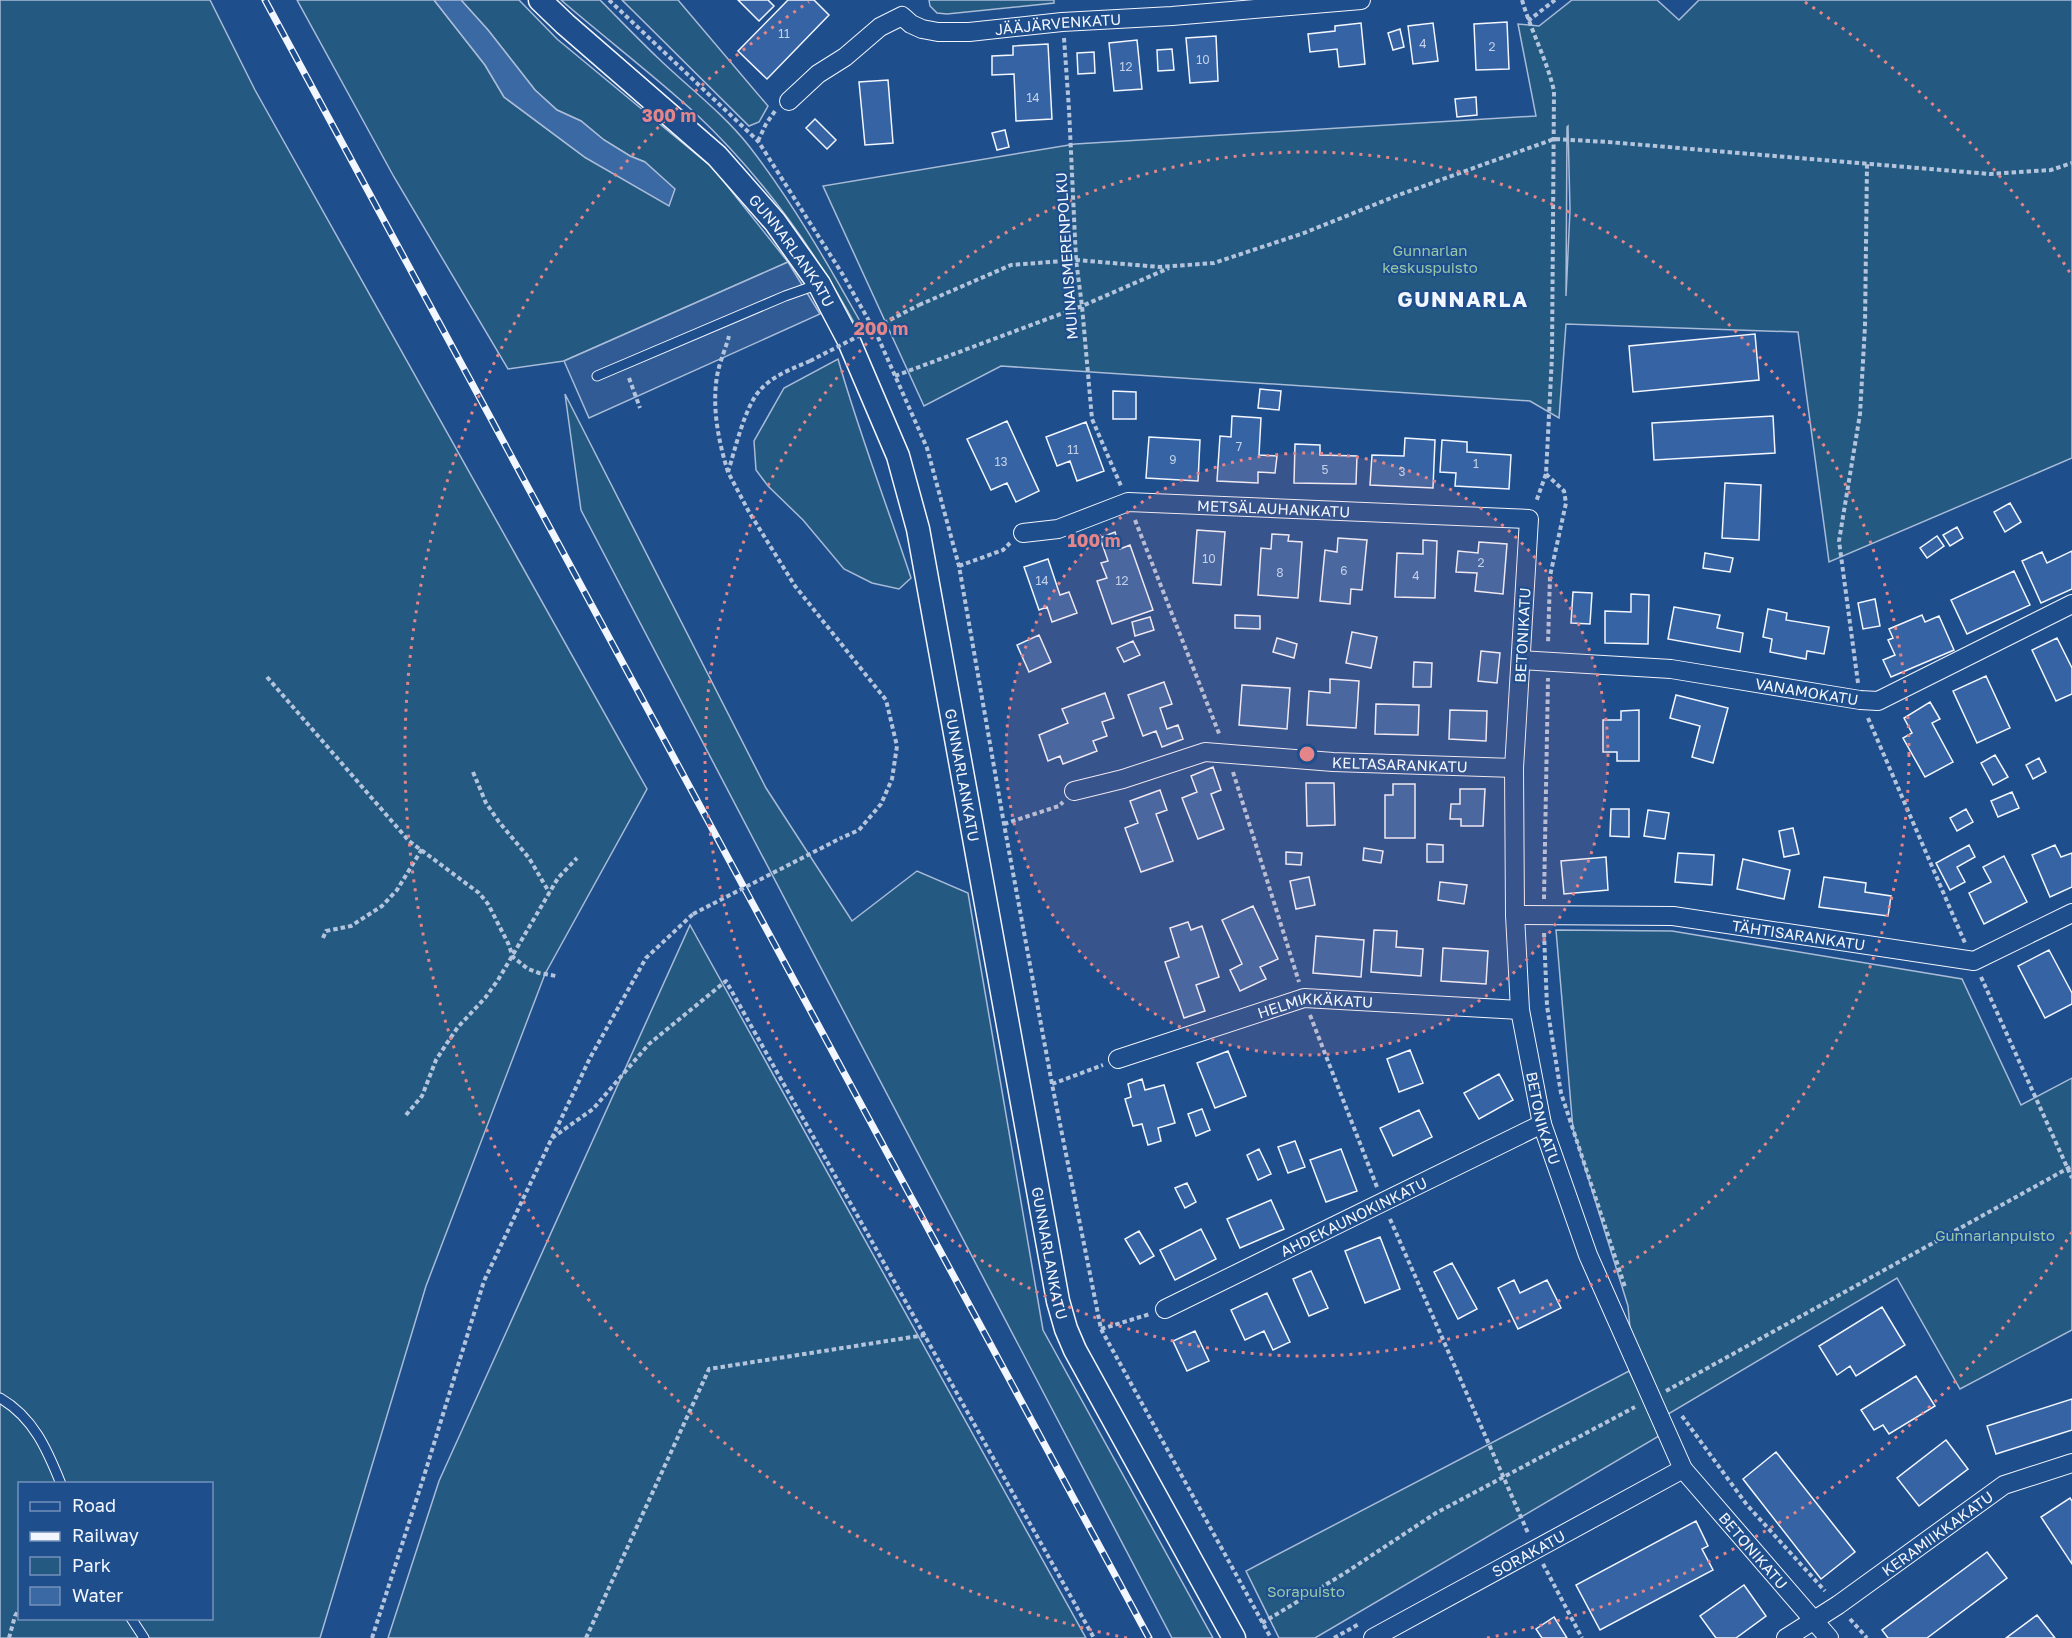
<svg xmlns="http://www.w3.org/2000/svg" width="2072" height="1638" viewBox="0 0 2072 1638" font-family="'Golos Text',sans-serif">
  <rect width="100%" height="100%" fill="#1f4e8c"/>
  <path fill="#245a82" stroke="#a8bbd7" stroke-width="1.5" fill-rule="evenodd" d="M0,0H210L255,90L647,789L545,974L426,1286L320,1638H0ZM20,1484H212V1618H20Z
    M297,0H434L485,65L504,97L586,158L645,162L630,156L604,140L581,121L557,110L535,90L488,30L461,0H519L557,39L713,168L788,262L564,361L508,369L394,177Z
    M561,0H600C619,19 638,39 658,58C688,87 723,113 749,146C791,200 828,264 861,323L856,326C813,247 760,174 694,112C651,73 605,38 561,0Z
    M622,0H678L768,106L759,122L749,126Z
    M929,0H1054V3L947,14L937,13L930,6Z
    M1572,0H1657L1679,20L1699,0H2072V458L1829,562L1798,332L1566,324L1559,418L1530,401L1001,366L924,406L823,186L1075,144L1536,116L1518,24L1539,26ZM1568,126L1570,210L1566,296L1567,127Z
    M838,359C859,433 887,505 911,578L899,589L872,583L844,569L803,520L768,486L756,470L754,441L784,388Z
    M565,394L766,788L852,921L917,871L968,893L1043,1330L1213,1638H1172L581,510Z
    M690,925L1086,1638H388L439,1481Z
    M1556,930L1672,931L1962,979L2021,1105L2072,1078V1330L1960,1389L1897,1278L1653,1423L1659,1436L1315,1638H1279L1246,1571L1629,1371L1635,1383L1628,1306L1573,1129Z"/>
  <path fill="#305b95" stroke="#a8bbd7" stroke-width="1.5" d="M788,262L820,314L589,418L564,361Z"/>
  <path fill="#3b69a3" stroke="#a8bbd7" stroke-width="1.5" d="M434,0H461L488,30L535,90L557,110L581,121L604,140L630,156L645,162L675,189L669,206L586,158L504,97L485,65Z"/>
  <path fill="#3563a3" stroke="#f2f6ff" stroke-width="1.5" d="M738,0H768L774,6L759,21Z
    M788,0H814L829,15L767,79L738,51Z
    M1507,22L1509,69L1476,70L1474,24Z
    M1361,23L1365,64L1339,67L1337,49L1310,52L1308,34L1335,31V26Z
    M1433,23L1438,61L1413,64L1408,26Z
    M1400,29L1404,47L1393,50L1388,33Z
    M1216,36L1218,81L1190,83L1186,38Z
    M1137,40L1142,89L1114,91L1109,43Z
    M1048,44L1052,119L1016,121L1014,74L992,75V56L1013,55V46Z
    M1172,49L1174,70L1158,71L1157,50Z
    M1094,52L1095,73L1078,74L1077,53Z
    M888,80L893,143L865,145L859,82Z
    M1476,97L1477,115L1457,117L1455,99Z
    M815,119L836,140L827,149L806,128Z
    M1005,130L1009,147L997,150L992,133Z
    M1755,334L1759,380L1633,392L1629,346Z
    M1260,389L1281,391L1279,410L1258,408Z
    M1113,391L1136,392V419H1113Z
    M1232,416L1261,418L1259,455L1277,456L1275,473L1258,472V483L1217,481L1220,436L1231,437Z
    M1773,416L1775,453L1654,460L1652,423Z
    M1007,421L1039,491L1016,502L1007,483L991,490L967,439Z
    M1086,422L1104,471L1077,481L1070,461L1057,466L1046,437Z
    M1149,437L1200,440L1198,481L1146,478Z
    M1405,438L1435,440L1433,488L1370,485L1372,455L1404,456Z
    M1442,440L1467,442V452L1511,455L1509,489L1455,486L1456,473L1440,472Z
    M1295,444L1320,445V455L1357,456L1356,484L1294,483Z
    M1725,483L1761,485L1759,540L1722,538Z
    M2010,503L2021,522L2005,532L1994,512Z
    M1957,527L1963,538L1950,546L1943,535Z
    M1197,530L1225,532L1221,585L1193,583Z
    M1115,532L1120,549L1130,545L1153,610L1112,624L1097,581L1107,578L1101,563L1108,561L1100,538Z
    M1272,534L1289,535L1288,541L1302,542L1298,598L1258,595L1261,548L1271,549Z
    M1937,536L1944,546L1927,558L1920,548Z
    M1338,538L1367,540L1362,590L1351,589L1350,604L1320,601L1325,550L1337,552Z
    M1423,540L1437,541L1435,598L1395,597L1397,553L1423,554Z
    M1479,542L1507,544L1503,594L1475,591L1477,573L1456,572L1458,551L1478,553Z
    M2072,551V589L2041,603L2022,561L2042,552L2047,563Z
    M1705,553L1733,558L1730,572L1703,568Z
    M1048,559L1060,595L1069,592L1077,613L1052,622L1047,607L1039,610L1024,567Z
    M2014,571L2030,605L1967,634L1951,600Z
    M1573,592L1592,593L1590,624L1571,623Z
    M1631,594L1649,595L1648,644L1605,643V611L1631,612Z
    M1875,599L1880,626L1863,629L1858,603Z
    M1674,607L1720,615L1717,628L1743,633L1740,652L1668,639Z
    M1768,609L1787,613L1786,620L1829,627L1824,654L1807,651L1806,659L1770,652L1772,639L1763,637Z
    M1235,615L1260,616V629L1235,628Z
    M1922,615L1925,622L1939,616L1954,650L1891,677L1883,660L1895,655L1888,640L1893,638L1889,629Z
    M1150,617L1154,630L1135,636L1132,622Z
    M1352,632L1377,637L1371,668L1346,663Z
    M1039,635L1051,662L1029,672L1017,645Z
    M1277,638L1297,644L1294,658L1273,652Z
    M2057,638L2072,668V694L2056,701L2032,650Z
    M1133,641L1140,655L1124,662L1117,648Z
    M1481,651L1500,653L1497,683L1478,681Z
    M1414,662L1432,663L1431,687H1413Z
    M1986,676L2010,728L1977,743L1953,691Z
    M1330,679L1359,681L1356,728L1307,725L1309,691L1330,693Z
    M1164,682L1172,704L1160,708L1167,729L1178,725L1183,739L1162,747L1156,731L1143,736L1128,695Z
    M1242,685L1290,688L1287,729L1239,725Z
    M1105,693L1114,718L1102,722L1107,736L1093,741L1097,751L1063,764L1060,756L1048,761L1039,735L1068,723L1062,709Z
    M1676,695L1728,708L1713,763L1692,757L1700,726L1670,718Z
    M1930,702L1940,719L1932,723L1953,762L1925,777L1903,738L1912,733L1904,718Z
    M1376,704L1419,705L1418,735L1375,734Z
    M1450,710L1487,711L1486,741L1449,739Z
    M1639,710V761H1617V752H1603V720H1621V711Z
    M1995,755L2008,777L1993,785L1981,763Z
    M2039,758L2046,772L2033,779L2026,765Z
    M1213,767L1221,790L1211,794L1224,829L1198,839L1182,798L1197,792L1191,776Z
    M1306,783H1334L1335,825L1307,826Z
    M1393,784H1415V838H1385V795H1393Z
    M1460,789H1485L1483,826H1461V819H1450L1451,804H1460Z
    M1160,790L1167,810L1156,814L1173,861L1141,872L1125,828L1138,823L1130,801Z
    M2012,792L2019,808L1998,817L1991,801Z
    M1611,809H1629V837L1610,836Z
    M1966,809L1973,822L1957,831L1950,818Z
    M1648,810L1669,813L1665,839L1644,836Z
    M1793,828L1799,854L1784,857L1779,831Z
    M1427,844L1443,845V862H1427Z
    M1969,845L1975,857L1957,867L1965,882L1950,890L1936,863Z
    M2055,845L2061,857L2072,853V887L2050,897L2032,855Z
    M1364,848L1383,851L1381,863L1363,860Z
    M1286,852L1302,853L1301,865L1286,864Z
    M1678,853L1714,855L1712,885L1675,882Z
    M2004,856L2027,902L1984,924L1969,893L1991,882L1983,867Z
    M1606,857L1608,890L1564,894L1561,861Z
    M1743,859L1790,870L1784,899L1737,889Z
    M1309,877L1315,905L1296,909L1290,881Z
    M1824,877L1866,883L1865,892L1891,896L1888,916L1819,907Z
    M1440,882L1467,885L1464,904L1438,900Z
    M1253,906L1278,959L1260,967L1266,979L1240,991L1230,970L1242,964L1222,920Z
    M1188,922L1191,930L1202,926L1219,977L1196,985L1205,1011L1184,1018L1165,962L1179,957L1170,928Z
    M1374,930L1397,931L1396,947L1423,949L1421,976L1371,972Z
    M1316,936L1364,940L1361,977L1313,973Z
    M1443,948L1488,951L1486,984L1441,981Z
    M2049,950L2072,993V1004L2045,1018L2018,966Z
    M1410,1050L1423,1083L1399,1092L1387,1059Z
    M1228,1051L1246,1096L1215,1108L1197,1063Z
    M1499,1074L1513,1100L1479,1119L1464,1093Z
    M1142,1079L1145,1090L1164,1085L1175,1123L1158,1128L1161,1141L1148,1145L1142,1124L1133,1126L1125,1099L1131,1097L1128,1084Z
    M1202,1109L1210,1130L1196,1136L1188,1114Z
    M1419,1110L1432,1137L1393,1156L1380,1128Z
    M1295,1141L1305,1167L1288,1173L1278,1147Z
    M1259,1149L1271,1174L1258,1180L1247,1155Z
    M1341,1149L1357,1191L1326,1202L1310,1160Z
    M1187,1183L1196,1202L1185,1208L1175,1188Z
    M1271,1200L1284,1229L1240,1248L1227,1219Z
    M1201,1229L1216,1259L1175,1280L1160,1250Z
    M1139,1231L1154,1256L1140,1264L1125,1239Z
    M1380,1237L1400,1289L1365,1303L1345,1251Z
    M1452,1263L1477,1309L1458,1319L1434,1272Z
    M1311,1271L1328,1308L1309,1316L1293,1279Z
    M1514,1280L1520,1293L1547,1280L1561,1308L1518,1329L1498,1288Z
    M1267,1293L1290,1342L1273,1350L1264,1331L1245,1340L1231,1310Z
    M1882,1307L1905,1345L1856,1376L1850,1366L1837,1375L1819,1346Z
    M1195,1331L1209,1361L1187,1371L1173,1341Z
    M1916,1376L1935,1406L1889,1434L1883,1425L1874,1430L1861,1410Z
    M2072,1399V1430L1996,1454L1987,1426Z
    M1946,1440L1968,1469L1919,1506L1897,1478Z
    M1776,1452L1855,1552L1821,1579L1743,1479Z
    M2070,1498L2072,1501V1564L2041,1517Z
    M1696,1521L1708,1546L1702,1549L1713,1570L1600,1630L1576,1585Z
    M1987,1552L2007,1578L1927,1638H1888L1882,1630Z
    M1744,1585L1766,1616L1736,1638H1716L1700,1616Z
    M2037,1615L2055,1638H2006Z
    M1554,1617L1567,1638H1542L1536,1629Z"/>
  <g fill="none" stroke-linecap="round" stroke-linejoin="round">
    <defs>
      <path id="service" d="M597,376L785,296L819,284
        M0,1398C33,1417 47,1449 61,1484
        M131,1618L144,1638"/>
      <g id="minor">
        <path id="s1" d="M789,101L818,74L845,57L880,27L902,16L911,24L922,29L938,32H969L1062,22L1172,16L1361,0"/>
        <path id="s2" d="M1023,533L1058,529L1128,502L1529,519L1514,768L1515,915L1520,1010L1542,1124L1588,1255L1683,1469L1829,1638"/>
        <path id="s3" d="M1521,660L1671,669L1860,700L1878,701L2072,604"/>
        <path id="s4" d="M1074,791L1123,779L1205,752L1333,762L1514,768"/>
        <path id="s5" d="M1515,915L1673,916L1974,961L2072,913"/>
        <path id="s6" d="M1118,1059L1304,998L1520,1010"/>
        <path id="s7" d="M1165,1309L1542,1124"/>
        <path id="s8" d="M1373,1638L1683,1469"/>
        <path id="s9" d="M1786,1638L1838,1605L2004,1485L2072,1463"/>
      </g>
      <g id="tertiary">
        <path id="s10" d="M540,0L565,24L717,156L775,222L819,284L848,339L898,456L918,529L1058,1301L1066,1329L1075,1350L1234,1638"/>
      </g>
    </defs>
    <use href="#service" stroke="#f2f6ff" stroke-width="11"/>
    <use href="#minor" stroke="#f2f6ff" stroke-width="20"/>
    <use href="#tertiary" stroke="#f2f6ff" stroke-width="25"/>
    <path stroke="#b3c4dc" stroke-width="4" stroke-dasharray="4.5 3" stroke-linecap="butt" d="M609,0L758,141L843,275L877,335L927,448L959,566L1004,824L1052,1084L1101,1329L1271,1638
      M1522,0C1531,31 1547,60 1554,91L1552,356L1546,474L1536,502
      M1528,21L1555,0
      M1064,38L1069,109L1076,260L1082,306L1092,419L1121,486
      M758,141L766,124L775,111
      M919,305L1011,265L1076,260L1160,267L1214,263L1304,233L1396,196L1554,139L1608,142L1990,174L2051,170L2072,163
      M810,361C794,368 774,375 761,389C745,405 735,450 728,472L749,512L795,586L886,700L897,746L892,779L881,804L859,830L841,838
      M895,376L1082,306L1169,268
      M629,378L640,408
      M728,472C718,440 711,404 718,371C721,359 726,347 729,336
      M1546,474L1564,491L1566,503L1550,576L1548,644
      M1135,520L1220,736
      M959,566L1003,550L1010,543
      M267,677L409,841L479,893L488,904L508,943L513,957L528,969L539,973L556,976
      M1858,683L1839,541L1860,414L1865,326L1867,164
      M1868,718L1965,943
      M473,772L486,803L499,822L529,858L549,892
      M1233,772L1299,982
      M1004,824L1059,806L1063,802
      M1544,899L1548,678
      M1544,933L1547,1006L1561,1093L1625,1287
      M323,938L326,931L351,926L382,906L397,890L422,849
      M1981,977L2072,1178
      M1310,1015L1377,1187
      M1052,1084L1103,1065
      M406,1115L422,1096L436,1060L447,1043L458,1027L485,998L498,980L558,878L577,858
      M552,1138L593,1109L649,1044L726,981L1094,1638
      M1390,1219L1528,1533
      M1101,1329L1150,1314
      M1666,1391L2072,1166
      M1682,1416L1747,1505L1825,1591
      M1543,1564L1582,1638
      M1850,1619L1867,1638
      M1262,1623L1345,1573L1436,1513L1635,1407
      M9,1638L15,1616L20,1608
      M372,1638L424,1476L484,1281L590,1058L646,958L693,914
      M586,1638L709,1369L925,1335
      M1334,1638L1359,1624"/>
    <use href="#service" stroke="#1f4e8c" stroke-width="9"/>
    <use href="#minor" stroke="#1f4e8c" stroke-width="18"/>
    <use href="#tertiary" stroke="#1f4e8c" stroke-width="22"/>
    <defs>
      <path id="rail" d="M265,0L1149,1638"/>
    </defs>
    <use href="#rail" stroke="#f2f6ff" stroke-width="7"/>
    <use href="#rail" stroke="#1f4e8c" stroke-width="4.5" stroke-dasharray="14" stroke-linecap="butt"/>
    <path stroke="#b3c4dc" stroke-width="4" stroke-dasharray="4.5 3" stroke-linecap="butt" d="M810,361L919,305
      M693,914L841,838"/>
  </g>
  <circle cx="1307" cy="754" r="301" fill="#e38589" fill-opacity=".12"/>
  <g fill="none" stroke="#e38589" stroke-width="3" stroke-dasharray="3 6">
    <circle cx="1307" cy="754" r="301"/>
    <circle cx="1307" cy="754" r="602"/>
    <path d="M2072 1232A902 902 0 0 1 1487 1638M1127 1638A902 902 0 0 1 809 2M1805 2A902 902 0 0 1 2072 276"/>
  </g>
  <g text-anchor="middle" dominant-baseline="central" stroke-width="4.5" stroke-linejoin="round" paint-order="stroke">
    <g font-size="12" fill="#c3d1e8">
      <text x="784" y="33">11</text>
      <text x="1423" y="43">4</text>
      <text x="1492" y="46">2</text>
      <text x="1203" y="59">10</text>
      <text x="1126" y="66">12</text>
      <text x="1033" y="97">14</text>
      <text x="1239" y="446">7</text>
      <text x="1073" y="449">11</text>
      <text x="1173" y="459">9</text>
      <text x="1001" y="461">13</text>
      <text x="1476" y="463">1</text>
      <text x="1325" y="469">5</text>
      <text x="1402" y="471">3</text>
      <text x="1209" y="558">10</text>
      <text x="1481" y="562">2</text>
      <text x="1344" y="570">6</text>
      <text x="1280" y="572">8</text>
      <text x="1416" y="575">4</text>
      <text x="1042" y="580">14</text>
      <text x="1122" y="580">12</text>
    </g>
    <g font-size="15" fill="#f2f6ff" stroke="#1f4e8c">
      <text stroke="none"><textPath href="#s1" startOffset="303">JÄÄJÄRVENKATU</textPath></text>
      <text stroke="none"><textPath href="#s10" startOffset="357">GUNNARLANKATU</textPath></text>
      <text transform="translate(1066 256) rotate(-94)">MUINAISMERENPOLKU</text>
      <text stroke="none"><textPath href="#s2" startOffset="256">METSÄLAUHANKATU</textPath></text>
      <text transform="translate(1522 635) rotate(-87)">BETONIKATU</text>
      <text stroke="none"><textPath href="#s3" startOffset="288">VANAMOKATU</textPath></text>
      <text stroke="none"><textPath href="#s4" startOffset="332">KELTASARANKATU</textPath></text>
      <text stroke="none"><textPath href="#s10" startOffset="915">GUNNARLANKATU</textPath></text>
      <text stroke="none"><textPath href="#s5" startOffset="285">TÄHTISARANKATU</textPath></text>
      <text stroke="none"><textPath href="#s6" startOffset="206">HELMIKKÄKATU</textPath></text>
      <text stroke="none"><textPath href="#s2" startOffset="1114">BETONIKATU</textPath></text>
      <text stroke="none"><textPath href="#s7" startOffset="210">AHDEKAUNOKINKATU</textPath></text>
      <text stroke="none"><textPath href="#s10" startOffset="1401">GUNNARLANKATU</textPath></text>
      <text stroke="none"><textPath href="#s9" startOffset="184">KERAMIIKKAKATU</textPath></text>
      <text stroke="none"><textPath href="#s2" startOffset="1600">BETONIKATU</textPath></text>
      <text stroke="none"><textPath href="#s8" startOffset="177">SORAKATU</textPath></text>
    </g>
    <g font-size="15" fill="#97c8a6" stroke="#1f4e8c">
      <text x="1430" y="250">Gunnarlan<tspan x="1430" dy="17">keskuspuisto</tspan></text>
      <text x="1995" y="1235">Gunnarlanpuisto</text>
      <text x="1306" y="1591">Sorapuisto</text>
    </g>
    <g font-size="21" font-weight="bold" letter-spacing="1.5" fill="#f2f6ff" stroke="#1f4e8c">
      <text x="1463" y="299">GUNNARLA</text>
    </g>
  </g>
  <circle cx="1307" cy="754" r="9" fill="#e38589" stroke="#1f4e8c" stroke-width="3"/>
  <g font-size="18" text-anchor="middle" font-weight="bold" fill="#e38589" stroke="#1f4e8c" stroke-width="4.5" stroke-linejoin="round" paint-order="stroke">
    <text x="669" y="122">300 m</text>
    <text x="881" y="335">200 m</text>
    <text x="1094" y="547">100 m</text>
  </g>
  <rect x="18" y="1482" width="195" height="138" fill="#1f4e8c" stroke="#7391ba" stroke-width="1.5"/>
  <rect x="30" y="1502" width="30" height="9" fill="#1f4e8c" stroke="#7391ba" stroke-width="1.5"/>
  <text x="72" y="1512" font-size="18" fill="#f2f6ff">Road</text>
  <rect x="30" y="1532" width="30" height="9" fill="#f2f6ff" stroke="#7391ba" stroke-width="1.5"/>
  <text x="72" y="1542" font-size="18" fill="#f2f6ff">Railway</text>
  <rect x="30" y="1557" width="30" height="18" fill="#245a82" stroke="#7391ba" stroke-width="1.5"/>
  <text x="72" y="1572" font-size="18" fill="#f2f6ff">Park</text>
  <rect x="30" y="1587" width="30" height="18" fill="#3b69a3" stroke="#7391ba" stroke-width="1.5"/>
  <text x="72" y="1602" font-size="18" fill="#f2f6ff">Water</text>
</svg>
